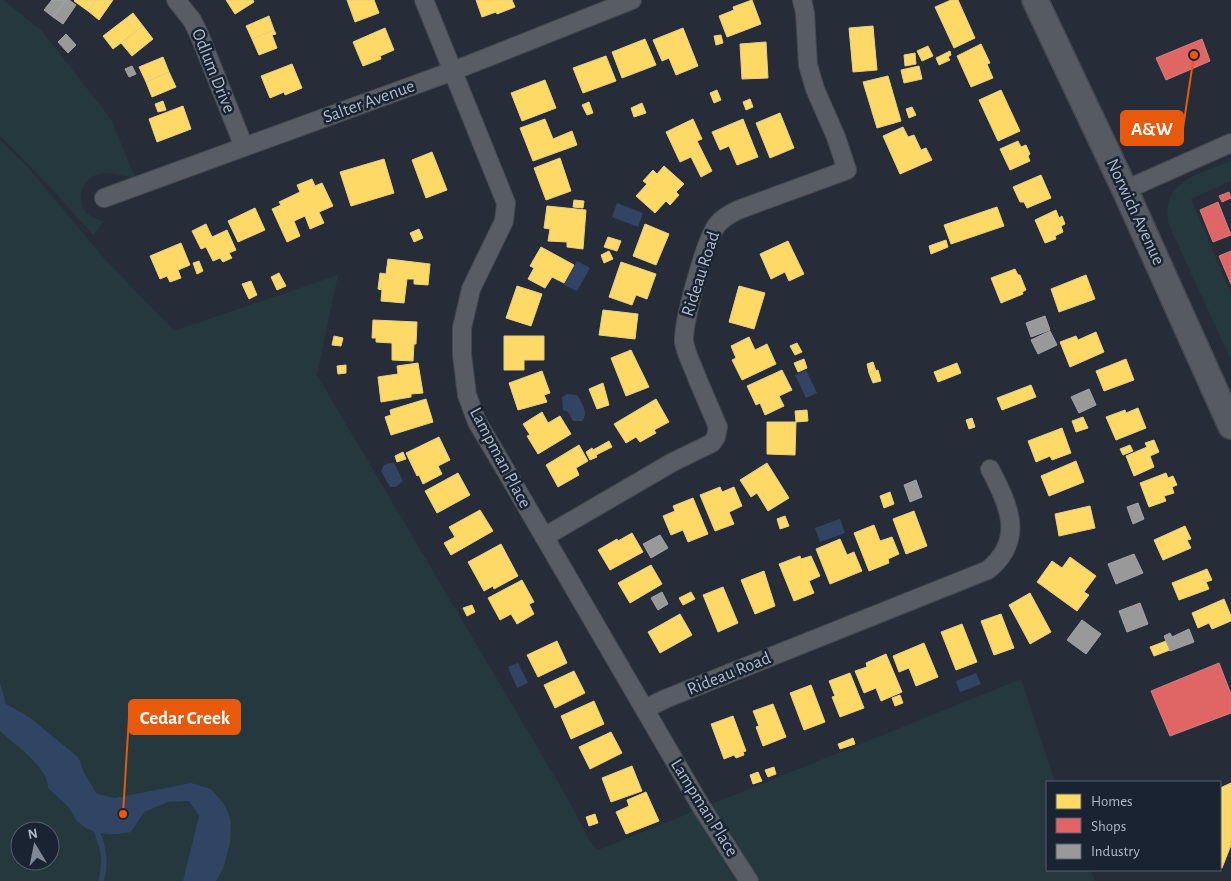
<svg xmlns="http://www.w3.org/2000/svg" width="1231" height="881" viewBox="0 0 1231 881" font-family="'Alegreya Sans',sans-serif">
  <rect width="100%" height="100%" fill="#272d38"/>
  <path fill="#24383e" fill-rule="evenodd" d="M0,0H3L42,31L111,119L135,177C123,177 108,170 96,175C82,180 75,201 87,213C92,218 98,220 104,221L93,235L52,189L0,136Z
    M0,140L26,165L102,256L174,331L338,275L317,375L565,794L590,841L598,850L1021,679L1055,782H1047V870H1090L1095,881H0ZM20,831H50V861H20Z
    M1231,161V181L1191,199L1231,294V360L1169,225C1159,181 1199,174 1231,161Z"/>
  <path fill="#324463" d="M617,203L643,213L638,227L612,217Z
    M577,261L590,268L577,291L564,285Z
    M806,370L817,393L806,398L795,375Z
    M567,394L577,395C582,403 589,413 582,421H573L568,412L563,410L562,397Z
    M389,463H394L403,481L396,487H390L381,471L384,465Z
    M840,519L845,533L820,542L815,528Z
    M518,663L528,683L517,688L508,667Z
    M976,673L981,684L960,692L956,681Z
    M0,683L6,704L29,717L79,758L84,773L97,794L115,798L191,783L211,789L225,805L231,822L230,843L223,869L216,881H183L199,816L189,801L168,802L144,812L131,832C115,836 92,835 79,823C74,819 73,812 68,807C62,800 54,794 48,788C49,768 14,744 0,731Z"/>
  <path fill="#ffd966" stroke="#e7cf84" d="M75,0H96L88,11L74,1Z
    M96,0H113L99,20L88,11Z
    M226,0H253L254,2L235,14Z
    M347,0H374L379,13L355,22Z
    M476,0H512L515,7L497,14L496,12L482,17Z
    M752,0L761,24L727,37L719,16L734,10L733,7Z
    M951,0H958L975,38L954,48L935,7Z
    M133,13L143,26L113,49L103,36Z
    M269,16L274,30L252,39L246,26Z
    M143,26L153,39L132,56L121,43Z
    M873,26L877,70L853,72L849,28Z
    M385,28L394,50L380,56L381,59L363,66L353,42Z
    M683,28L698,66L676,75L669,58L662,61L653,40Z
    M274,30L276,34L272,35L277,48L259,55L252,39Z
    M721,35L723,43L716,45L714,36Z
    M645,39L656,65L622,78L612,52Z
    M766,42L768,78L742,79L740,44Z
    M981,44L990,63L987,64L993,78L971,87L957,56Z
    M928,46L933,56L922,61L917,51Z
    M950,51L951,55L948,57L950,60L939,65L936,58Z
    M915,53L916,64L905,66L904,55Z
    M606,56L616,81L583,93L573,68Z
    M163,57L169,72L146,82L139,67Z
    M292,64L302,88L285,95L284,92L270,98L261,76Z
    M919,66L922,79L904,83L901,70Z
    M169,72L176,87L152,97L146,82Z
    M888,76L901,121L877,128L863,82Z
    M545,80L556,108L522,121L511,93Z
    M717,90L721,100L714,103L710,93Z
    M1001,90L1020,131L998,141L979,100Z
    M750,99L753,107L746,110L743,102Z
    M163,101L166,110L158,112L155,104Z
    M589,102L593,113L587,115L582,105Z
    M642,103L646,113L634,117L631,108Z
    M183,106L191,129L157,142L149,119Z
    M912,107L916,115L909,118L906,109Z
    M780,113L794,148L770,158L756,123Z
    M545,119L553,139L572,131L577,145L533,161L520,128Z
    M693,119L702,139L697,141L712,171L701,177L691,157L680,162L666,132Z
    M743,119L758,157L737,165L729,146L720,150L712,132Z
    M903,127L908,137L914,135L921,150L926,148L932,160L900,174L883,136Z
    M1018,141L1021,147L1026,145L1030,154L1028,156L1030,161L1010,170L1000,149Z
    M432,152L447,190L426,198L412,160Z
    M560,158L571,191L546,200L534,168Z
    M384,159L394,193L351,206L340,172Z
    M664,166L684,184L676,192L679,195L670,205L666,201L655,213L636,196L647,184L643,181L653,170L657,174Z
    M1041,175L1051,198L1027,208L1024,202H1020L1013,187Z
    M312,179L315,186L322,183L333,206L319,212L324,223L310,229L305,216L294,221L300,236L287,242L272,209L281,205L279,202L300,192L297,185Z
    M574,200L584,201L583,208L573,207Z
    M547,206L586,210L583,249L567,247V242L548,241L550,229L544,228Z
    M997,207L1004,226L951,244L944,225Z
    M255,208L265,230L238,242L228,221Z
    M1056,210L1059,218L1062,216L1065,224L1061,226L1063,232L1055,236L1056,239L1045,243L1035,220Z
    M206,224L212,237L227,230L236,250L229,253L232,258L223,262L220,258L213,261L206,247L201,249L192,231Z
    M645,224L669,234L656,265L633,256Z
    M419,229L423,238L414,242L410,233Z
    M608,237L621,241L617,251L604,247Z
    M946,240L948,247L931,254L929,246Z
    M788,241L804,274L789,281L785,272L771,279L760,254Z
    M181,243L190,265L178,270L181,278L170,282L167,276L160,279L150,256Z
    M541,247L574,265L564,283L552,277L545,288L528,279L534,268L530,266Z
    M609,251L613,259L604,263L601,255Z
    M388,259L430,264L428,285L414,284V279H407L404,303L381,301L382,290L378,289L380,273L386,274Z
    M199,261L203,271L197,274L193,263Z
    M621,262L656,274L647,299L636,295L632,305L609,297Z
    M1015,269L1018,275H1020L1026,290L1022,292L1023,294L1001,303L991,278Z
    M279,273L286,286L277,290L271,277Z
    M1086,275L1095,299L1059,312L1051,289Z
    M251,281L257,295L249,299L242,284Z
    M517,286L542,294L531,326L506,318Z
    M739,286L765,293L754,329L729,322Z
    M603,310L638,314L635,339L599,335Z
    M373,320L417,322L416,344H414L413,361L392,360V343L376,342V338H372Z
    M1096,332L1104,352L1070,367L1060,342L1076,336L1078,340Z
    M334,336L343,338L341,346L332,345Z
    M504,336H544V360H524V370H504Z
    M749,337L755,350L767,344L776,364L742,380L732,360L736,358L731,346Z
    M797,343L802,352L795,355L790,346Z
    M631,350L649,387L626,396L611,358Z
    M804,359L807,368L798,372L794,363Z
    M1126,359L1134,380L1104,391L1096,371Z
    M873,362L876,371L869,373L867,364Z
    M418,363L423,393L411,394V397L381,402L378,377L398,374L397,366Z
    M957,363L961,373L938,382L934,372Z
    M346,365V373L338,374L337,366Z
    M782,370L792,390L779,396L784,406L765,415L760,403L756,405L747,386Z
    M878,370L881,381L873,383L869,373Z
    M542,371L550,393L544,395L547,402L518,410L509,383Z
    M603,383L609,405L597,409L589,389Z
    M1031,385L1036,397L1002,410L997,398Z
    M426,399L433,422L391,435L385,417L391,415L390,410Z
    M656,399L669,422L654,430L656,433L640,442L636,437L626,443L614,424Z
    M1138,408L1146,428L1116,440L1106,417L1125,410L1126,413Z
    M807,410L808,421L796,422L795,411Z
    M542,412L548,423L560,416L571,434L538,454L527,436L530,435L523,424Z
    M1083,417L1088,428L1076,432L1072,421Z
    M972,418L975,427L969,429L966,420Z
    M767,422H796L795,455L767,454Z
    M1062,428L1071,453L1052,460L1050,456L1036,462L1028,441Z
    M439,437L450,460L438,466L442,474L423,484L419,475L417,476L406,453Z
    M1154,440L1159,452L1150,456L1154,467L1134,476L1126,456L1147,447L1145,443Z
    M609,441L612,447L596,455L593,450Z
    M579,445L588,461L576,468L579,475L558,487L546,465Z
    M1130,445L1133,451L1123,455L1120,449Z
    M592,448L597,457L590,460L586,452Z
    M403,452L406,459L397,462L395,456Z
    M1076,461L1084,482L1049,496L1041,476Z
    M767,463L789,498L768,511L757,493L751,497L740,480Z
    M458,473L470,495L437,513L425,491Z
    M1166,473L1168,478L1173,476L1177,485L1172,487L1174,493L1164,496L1166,501L1149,507L1140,483Z
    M720,487L722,492L734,487L742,506L729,512L734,524L715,531L700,495Z
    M890,492L894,504L884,508L880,496Z
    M693,498L708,534L688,542L683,530L671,535L663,516L675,511L673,506Z
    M1090,506L1095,528L1059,536L1055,514Z
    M480,510L493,531L451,555L444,543L455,537L449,527Z
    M914,511L927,546L906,554L893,519Z
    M785,516L789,526L780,529L777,519Z
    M874,525L880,541L892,537L899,554L888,559L889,563L869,571L854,533Z
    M1185,526L1191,539L1187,540L1191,548L1163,560L1154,540Z
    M632,533L643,552L610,570L598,550L617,539L618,541Z
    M840,539L847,555L854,552L862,571L830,584L816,549Z
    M501,544L518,576L494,589L493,586L484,591L468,562Z
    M800,556L801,559L811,556L820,576L809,581L814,593L794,601L779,564Z
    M1070,557L1096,576L1084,592L1089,595L1077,611L1037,582L1052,561L1062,568Z
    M651,565L662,584L630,603L618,583Z
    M1207,569L1212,580L1206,582L1209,589L1179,600L1172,583Z
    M764,571L775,606L755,614L741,580Z
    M522,580L534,602L529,604L534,614L517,624L511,614L500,620L488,598Z
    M723,587L738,623L718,632L703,595Z
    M691,592L695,599L683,605L679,598Z
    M1030,593L1051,632L1030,644L1009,605Z
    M1224,599L1231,616V621L1212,629L1209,623L1198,628L1192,613Z
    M472,605L475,612L467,616L463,608Z
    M680,614L692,635L660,653L648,632Z
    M1001,614L1014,648L994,655L981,621Z
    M962,624L977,662L956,670L941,632Z
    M557,641L567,663L538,677L527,655Z
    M1166,641L1170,650L1154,656L1150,647Z
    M924,643L938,677L916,686L909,668L899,672L893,656Z
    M886,654L902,692L881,701L876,688L864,693L855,671L867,667L866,663Z
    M574,671L585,693L555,708L544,685Z
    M850,673L864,708L840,717L832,697L835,696L829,681Z
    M811,685L825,722L804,730L790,693Z
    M900,695L903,703L895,706L892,698Z
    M594,701L604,724L571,739L561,716Z
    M773,704L786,737L763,746L756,727L759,726L753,711Z
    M733,716L746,751L743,752L744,755L736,758L734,755L724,759L711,724Z
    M611,732L622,753L590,769L579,747Z
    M853,738L855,744L840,749L838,744Z
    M632,766L642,791L611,802L602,778Z
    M774,767L776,774L768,777L765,770Z
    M758,772L762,781L753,784L750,775Z
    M1231,783V845L1222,868H1220V788Z
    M646,792L659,821L626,834L616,812L629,806L627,800Z
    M595,814L598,823L589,826L586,817Z"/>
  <path fill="#e06666" stroke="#d27f84" d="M1202,39L1210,61L1166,80L1156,58Z
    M1229,192L1231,198L1222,202L1219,196Z
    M1218,202L1231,235L1213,242L1200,210Z
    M1231,251V284L1219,256Z
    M1219,663L1231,694V713L1170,736L1151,691Z"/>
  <path fill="#999" stroke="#a0a3a7" d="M52,0H66L53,17L44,10Z
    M66,0H69L76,5L63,24L53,17Z
    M66,34L76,45L68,53L58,42Z
    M132,66L136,74L129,77L125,69Z
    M1045,316L1050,330L1031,337L1026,323Z
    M1050,331L1057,345L1038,354L1031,340Z
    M1089,389L1096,405L1079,413L1071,397Z
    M916,480L922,497L910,502L904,485Z
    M1138,503L1144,519L1133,524L1127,507Z
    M660,535L668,548L651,558L643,544Z
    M1134,554L1143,573L1116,584L1108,564Z
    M662,592L668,604L658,610L651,598Z
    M1140,603L1148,624L1127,632L1119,611Z
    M1082,620L1101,634L1086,654L1067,640Z
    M1189,629L1194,642L1170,651L1164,636L1170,633L1172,637Z"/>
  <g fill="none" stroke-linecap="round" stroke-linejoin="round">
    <path stroke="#324463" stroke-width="5.5" d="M94,826C103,844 107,861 101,881"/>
    <defs>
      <path id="minor" d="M176,0L192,20L199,34L244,147
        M424,0L506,203L504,221L471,289L462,328V355L467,395L477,422L492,447L702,808L749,881
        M1125,190L1231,143
        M104,198L453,71L632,0
        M544,537L673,462L712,443L716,437L718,427C711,411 704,394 697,378C693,366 686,354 684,342C683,322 705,241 717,225C722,218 730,214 738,210L847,170L836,137L815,89L808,65L805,13L802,0
        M645,709L665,699L988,570C1026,539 1008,504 990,469"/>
      <path id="secondary" d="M1035,0L1125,190L1231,426"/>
    </defs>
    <use href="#minor" stroke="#444850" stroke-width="20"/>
    <use href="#secondary" stroke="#444850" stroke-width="28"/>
    <use href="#minor" stroke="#585c65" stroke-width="18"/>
    <use href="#secondary" stroke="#565b63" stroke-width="25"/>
  </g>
  <g text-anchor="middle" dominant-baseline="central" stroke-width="5" stroke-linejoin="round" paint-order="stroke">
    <g font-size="18" fill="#b0b9c9" stroke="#1a2332">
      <text transform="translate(213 71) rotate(68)">Odlum Drive</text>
      <text transform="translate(369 102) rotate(-20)">Salter Avenue</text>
      <text transform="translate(1135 212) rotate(65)">Norwich Avenue</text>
      <text transform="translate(701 274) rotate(-72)">Rideau Road</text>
      <text transform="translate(500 458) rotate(62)">Lampman Place</text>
      <text transform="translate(729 674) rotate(-22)">Rideau Road</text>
      <text transform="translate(704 808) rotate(58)">Lampman Place</text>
    </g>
  </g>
  <path fill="none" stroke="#e8590c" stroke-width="2" d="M1194 55L1183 128M123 814L129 717"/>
  <g fill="#e8590c" stroke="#1a2332" stroke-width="2">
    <circle cx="1194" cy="55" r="5"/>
    <circle cx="123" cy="814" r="5"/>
  </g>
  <g fill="#e8590c" stroke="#e8590c" stroke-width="2">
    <rect x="1121" y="111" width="62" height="34" rx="5"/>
    <rect x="129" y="700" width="111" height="34" rx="5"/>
  </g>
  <g font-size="19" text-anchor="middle" font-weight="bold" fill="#fff">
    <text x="1152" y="135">A&amp;W</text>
    <text x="185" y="724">Cedar Creek</text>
  </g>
  <rect x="1046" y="781" width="175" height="90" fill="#1a2332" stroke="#565f6e"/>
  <rect x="1056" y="794" width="25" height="15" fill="#ffd966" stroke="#565f6e"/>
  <text x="1091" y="806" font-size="15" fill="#b0b9c9">Homes</text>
  <rect x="1056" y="818" width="25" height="15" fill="#e06666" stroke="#565f6e"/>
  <text x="1091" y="831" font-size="15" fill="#b0b9c9">Shops</text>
  <rect x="1056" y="844" width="25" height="15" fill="#999999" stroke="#565f6e"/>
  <text x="1091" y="856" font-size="15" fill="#b0b9c9">Industry</text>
  <g transform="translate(35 846) rotate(350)"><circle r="24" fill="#1a2332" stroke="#565f6e"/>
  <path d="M0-4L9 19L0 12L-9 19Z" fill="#808896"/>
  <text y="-8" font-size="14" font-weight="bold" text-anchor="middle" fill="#b0b9c9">N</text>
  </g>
</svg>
